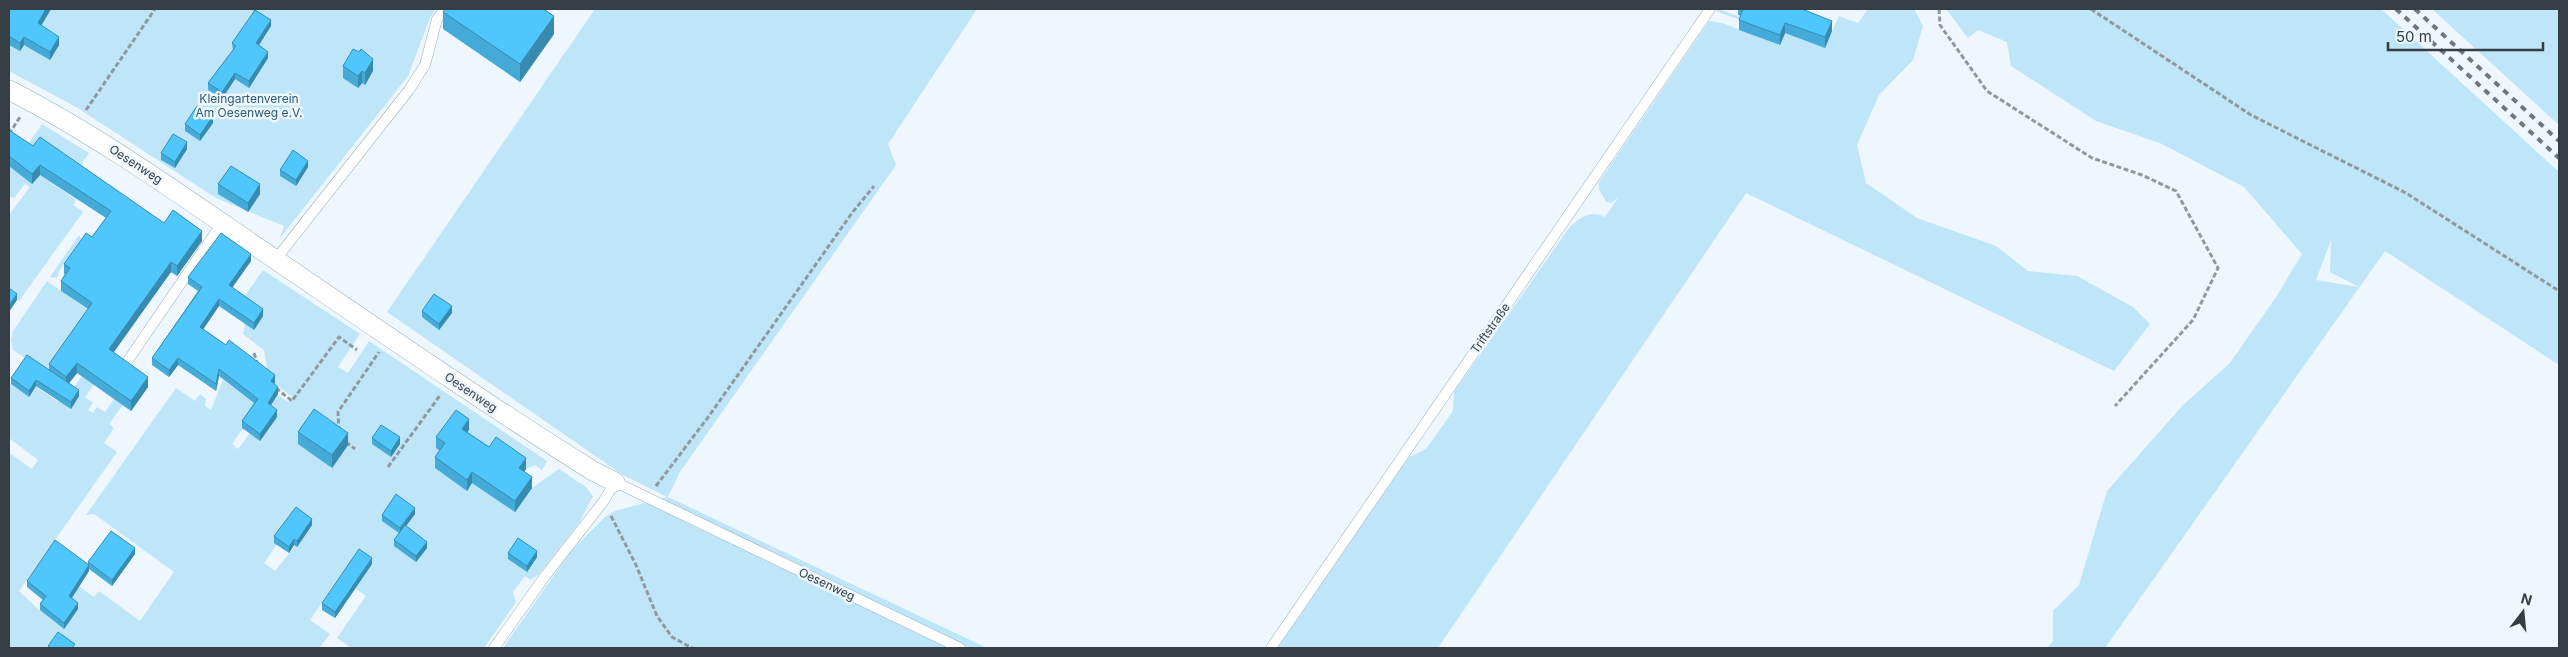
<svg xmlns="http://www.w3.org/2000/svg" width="2568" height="657" viewBox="0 0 2568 657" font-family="Inter,sans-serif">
  <rect width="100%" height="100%" fill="#edf7fd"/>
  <path fill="#bfe5f9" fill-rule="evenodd" d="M9,9H436L430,18L408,76L280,238L284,226L216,198L76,107L9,71Z
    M595,9H977L888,144L896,165L680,472L668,497L987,648H503L571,551L605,517L615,511L667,497L623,475L387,312Z
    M1718,9L1825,47L1839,16L1858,23L1868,9H1914L1923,26L1913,60L1879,95L1857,145L1866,183L1917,218L1996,246L2028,271L2077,276L2133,307L2150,324L2114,371L1746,193L1438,648H1277L1409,457L1426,449L1453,411L1454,392L1569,228C1578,218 1592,209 1605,217L1618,198L1611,203L1606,202L1599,189V182L1709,21L1722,23L1780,45L1743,21L1716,11Z
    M1946,9H2381L2559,172V365L2385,251L2105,648H2047L2053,641V611L2079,585L2107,491L2183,405L2230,363L2276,297L2302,254L2244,187L2162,144L2096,121L2011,66L2007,42L1978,30L1968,38ZM2331,240L2330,272L2359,287L2316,280Z
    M2432,9H2559V125Z
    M42,124L89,153L76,172L22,173L35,181L40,175L76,200L73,205L83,212L19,301L9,294V215L30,187L25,184L14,198L11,197L9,199V166L11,168Z
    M79,235L81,239L59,271L57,278L50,277Z
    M263,270L360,334L338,367L348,373L369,341L547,461L542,470L535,465L526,469L497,449L467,491L472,483L532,488L559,469L586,487L593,496L579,523L538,575L531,580L525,576L513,592L516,602L484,648H351L337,638L366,596L339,577L310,620L330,634L319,648H9V458L11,454L32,469L38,460L9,438V383L29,397L28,360L13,350L11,340L13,331L47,281L92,313L38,388L58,402L66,390L70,392L82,376L94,384L85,397L93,403L88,410L93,413L97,407L105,412L114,399L123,405L109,424L114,428L104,443L117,452L19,591L40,611L64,576L94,597L99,591L140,621L174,572L94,514L86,515L176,388L195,401L200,394L206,399L205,406L211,410L223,380L258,406L232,444L238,449L250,433L260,440L277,417L268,410L278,395L288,402L292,397L269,379L264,350L243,334L245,324L233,313ZM312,525L275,571L264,563L277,544L275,542Z"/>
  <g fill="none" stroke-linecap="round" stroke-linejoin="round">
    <defs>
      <path id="service" d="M276,259L409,90L425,65L437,19L445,9
        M129,359L222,223
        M494,648L545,576L603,502L615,482L960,648
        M1271,648L1710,9"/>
      <path id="minor" d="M9,90C95,134 174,190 254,245C366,321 478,399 593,471L615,482"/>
    </defs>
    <use href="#service" stroke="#97b1be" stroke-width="11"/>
    <use href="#minor" stroke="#97b1be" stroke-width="20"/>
    <path stroke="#8f999f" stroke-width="3" stroke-dasharray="5 2.5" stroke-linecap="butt" d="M1939,9L1940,25L1987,91L2092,158L2142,175L2176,191L2218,268L2193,320L2115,406
      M2091,9L2251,115L2406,193L2559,291
      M86,110L155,9
      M9,134L20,117
      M254,353L258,366
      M276,388L292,401L339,337L357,350
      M339,431L338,412L379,352
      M346,442L355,449
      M388,467L441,394
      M656,486L709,416L852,213L874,186
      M611,516L636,565L657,616L672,637L692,648"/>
    <use href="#service" stroke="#fff" stroke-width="10"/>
    <use href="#minor" stroke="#fff" stroke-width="19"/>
    <path stroke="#6d777d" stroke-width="4" stroke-dasharray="6 6" stroke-linecap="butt" d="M2396,9L2559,158
      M2415,9L2559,141"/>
  </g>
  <path fill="#44abd9" d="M9,9H51L41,26L59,45L50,60L24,45L20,51L9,45Z
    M1738,9H1802L1832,31L1825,48L1785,33L1780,45L1739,30V20L1741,16L1738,15Z
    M443,12L554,34L520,82L443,29Z
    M271,26L258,45L268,58L249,88L235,79L222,99L208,90V83L233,50L232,43Z
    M343,66L373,71L365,85L362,83L358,88L343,78Z
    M213,123L200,141L185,131V124Z
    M9,130L33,146L164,223L202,241L177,276L171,272L113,352L148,387L131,411L77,373L69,383L79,396L71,409L36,386L29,397L11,384V378L49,370V364L88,309L61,291V281L65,274H64V264L92,237L106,218L40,175L32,184L9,166Z
    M187,149L175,168L161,160V153Z
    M308,167L296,186L280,176V170Z
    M218,184L260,194L248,212L218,194Z
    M251,261L232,288L263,316L254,330L219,306L203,329L275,382L274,384L278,394L271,405L277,417L260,441L242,428V421L254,403L219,376L216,391L178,365L169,377L152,365V358L198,291L188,284V277Z
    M422,311L452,313L439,330L422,317Z
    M469,430L467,432L489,447L526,469L524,471L532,488L515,512L472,483L467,491L435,468V457L440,451L436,448V437Z
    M298,432L348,445L332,468L298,444Z
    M372,438L400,444L391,457L372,444Z
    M415,514L406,526L427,548L416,562L394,546V540L399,533L382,521V515Z
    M312,525L297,547L294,545L289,553L274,543V536Z
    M508,553L537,557L527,572L508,559Z
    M135,554L112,586L89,569V571L72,598L78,609L64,629L40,610V604L43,600L27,587V581L88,564V562Z
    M372,564L335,618L322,610V603Z"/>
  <path fill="#378bb0" d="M46,9H51L38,31V23Z
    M554,16V34L520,82V64Z
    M271,20V26L256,50V43Z
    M1832,21V31L1825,48V37Z
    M1785,23V33L1780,45V35Z
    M24,37V45L20,51V43Z
    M59,37V45L50,60V52Z
    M268,52V58L249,88V81Z
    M373,59V71L365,85V73Z
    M362,71V83L358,88V76Z
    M235,73V79L222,99V92Z
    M213,116V123L200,141V135Z
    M187,142V149L175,168V162Z
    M308,161V167L296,186V180Z
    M40,165V175L32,184V174Z
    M260,184V194L248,212V203Z
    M202,231V241L177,276V266Z
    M251,254V261L229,292V285Z
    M171,262V272L109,359V349Z
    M17,294V300L9,312V305Z
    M219,299V306L200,334V327Z
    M452,306V313L439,330V324Z
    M263,309V316L254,330V323Z
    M178,358V365L169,377V370Z
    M77,363V373L66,387V377Z
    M219,369V376L216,391V384Z
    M275,375V382L271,388V381Z
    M148,377V387L131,411V401Z
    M36,380V386L29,397V391Z
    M278,387V394L268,410V403Z
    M79,390V396L71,409V402Z
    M277,410V417L260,441V434Z
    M469,419V430L462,440V429Z
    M348,433V445L332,468V455Z
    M400,437V444L391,457V451Z
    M526,458V469L519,479V468Z
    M472,472V483L467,491V480Z
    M532,477V488L515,512V501Z
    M415,508V514L400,534V528Z
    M312,519V525L297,547V541Z
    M294,539V545L289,553V547Z
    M427,542V548L416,562V556Z
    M135,548V554L112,586V580Z
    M537,551V557L527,572V566Z
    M372,558V564L335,618V612Z
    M89,565V571L69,602V596Z
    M78,603V609L64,629V623Z"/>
  <path fill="#4fc7fc" stroke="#378bb0" d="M9,9H46L38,23L59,37L50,52L24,37L20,43L9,36Z
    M445,9H543L554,16L520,64L443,12Z
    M1743,9H1802L1832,21L1825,37L1785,23L1780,35L1739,20Z
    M255,10L271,20L256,43L268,52L249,81L235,73L222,92L208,83L236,46L232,43Z
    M353,49L359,52L361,49L373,59L365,73L362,71L358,76L343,66Z
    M197,106L213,116L200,135L185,124Z
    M9,130L33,146L40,137L164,223L173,210L202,231L177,266L171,262L109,349L148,377L131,401L77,363L66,377L49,364L92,303L61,281L70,268L64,264L86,233L92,237L111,211L40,165L32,174L9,156Z
    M173,134L187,142L175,162L161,153Z
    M293,150L308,161L296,180L280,170Z
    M231,166L260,184L248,203L218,184Z
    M221,233L251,254L229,285L263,309L254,323L219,299L200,327L226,345L229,340L275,375L271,381L278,387L268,403L277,410L260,434L242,421L258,399L219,369L216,384L178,358L169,370L152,358L202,287L188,277Z
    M9,288L17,294L9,305Z
    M434,294L452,306L439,324L422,311Z
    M27,355L79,390L71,402L36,380L29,391L11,378Z
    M314,409L348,433L332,455L298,432Z
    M456,410L469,419L462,429L489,447L496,437L526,458L519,468L532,477L515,501L472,472L467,480L435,457L445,443L436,437Z
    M381,425L400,437L391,451L372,438Z
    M396,494L415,508L400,528L382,515Z
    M296,507L312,519L297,541L294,539L289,547L274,536Z
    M405,525L427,542L416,556L394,540Z
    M111,531L135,548L112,580L88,562Z
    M518,538L537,551L527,566L508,553Z
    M55,540L89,565L69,596L78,603L64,623L40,604L46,596L27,581Z
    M359,549L372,558L335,612L322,603Z
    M58,632L75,644L72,648H51L48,646Z"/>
  <g text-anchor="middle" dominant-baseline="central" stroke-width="5" stroke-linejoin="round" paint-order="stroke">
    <g font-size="12" fill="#2b5b72" stroke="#edf7fd">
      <text x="249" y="98">Kleingartenverein<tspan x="249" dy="14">Am Oesenweg e.V.</tspan></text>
    </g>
    <g font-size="12" fill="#343e44" stroke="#edf7fd">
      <text transform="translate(136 164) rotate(33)">Oesenweg</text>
      <text transform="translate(1490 328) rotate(-55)">Triftstraße</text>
      <text transform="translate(471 392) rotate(34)">Oesenweg</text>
      <text transform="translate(827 584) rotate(25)">Oesenweg</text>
    </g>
  </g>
  <rect width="2568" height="657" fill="none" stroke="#343e44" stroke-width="20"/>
  <g transform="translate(2523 612) rotate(16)" stroke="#edf7fd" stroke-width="4" paint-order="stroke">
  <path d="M0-4L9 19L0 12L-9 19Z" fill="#343e44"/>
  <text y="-8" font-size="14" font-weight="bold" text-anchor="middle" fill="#343e44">N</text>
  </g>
  <path d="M2388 42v8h155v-8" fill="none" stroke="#343e44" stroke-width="2.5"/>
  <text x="2396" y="42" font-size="15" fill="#343e44" stroke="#edf7fd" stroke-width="4" paint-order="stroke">50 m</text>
</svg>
